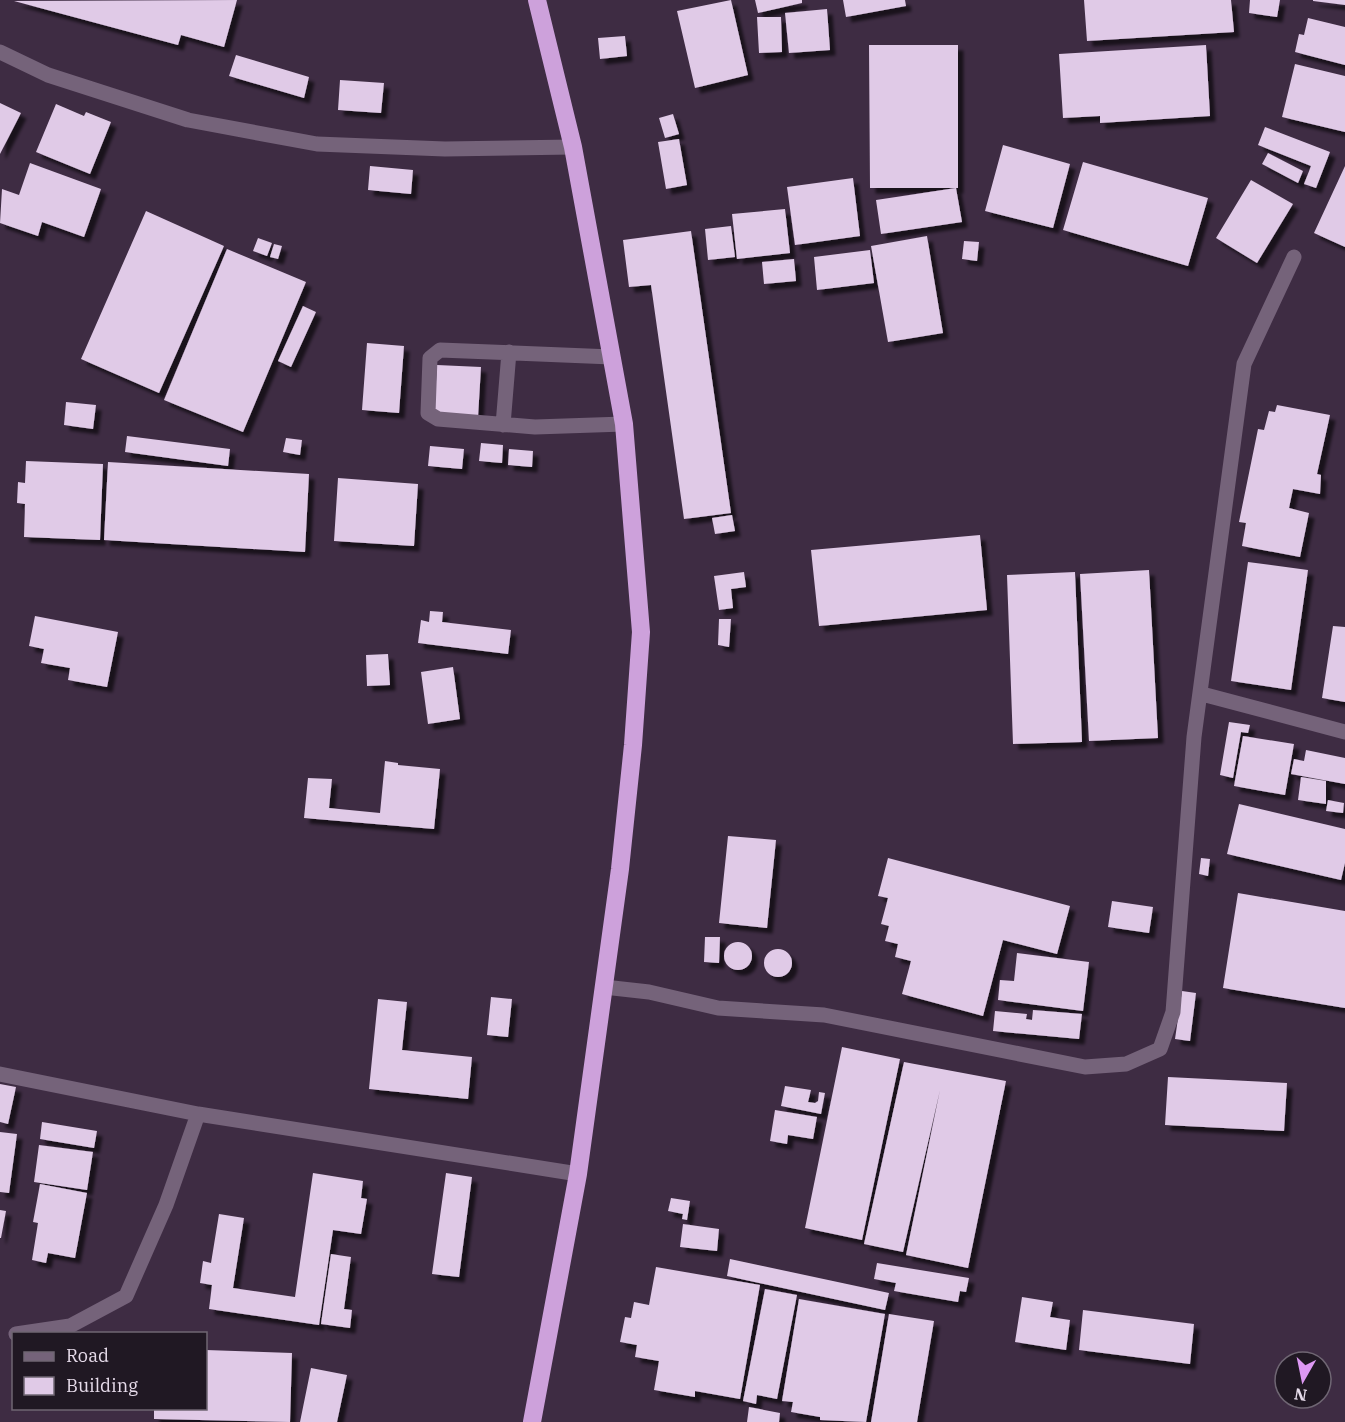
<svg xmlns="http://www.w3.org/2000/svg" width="1345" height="1422" viewBox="0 0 1345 1422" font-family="'IBM Plex Serif',serif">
  <defs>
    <filter id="shadow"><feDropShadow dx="5.5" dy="5.5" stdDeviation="1.5" flood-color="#0009"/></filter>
  </defs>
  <rect width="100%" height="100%" fill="#3e2c43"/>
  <path fill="#e0cae7" filter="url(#shadow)" d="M237,0L224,47L181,35L178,45L14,1Z
    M731,0L748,75L695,88L677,11Z
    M755,0H802V3L758,13Z
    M843,0H905L906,6L846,17Z
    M1084,0H1231L1234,32L1087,41Z
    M1250,0H1280L1277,17L1249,13Z
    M1313,0H1345V5L1313,1Z
    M827,9L830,50L789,53L785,13Z
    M757,17H781L782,52L759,53Z
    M1308,18L1345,27V65L1295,52L1299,34L1304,35Z
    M625,36L627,56L600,59L598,38Z
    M869,45H958V188H870Z
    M1206,45L1210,116L1100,123V116L1063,118L1059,54Z
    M236,55L309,77L304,98L229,76Z
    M1295,64L1345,76V132L1282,117Z
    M340,80L384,83L381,113L338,110Z
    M0,103L21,113L0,154Z
    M56,104L84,116L86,112L111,122L90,174L36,152Z
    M673,114L679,134L665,138L659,118Z
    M1265,127L1330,152L1316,188L1304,184L1311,166L1258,145Z
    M679,139L687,185L666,189L658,142Z
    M1003,145L1070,164L1053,228L985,211Z
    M1268,153L1303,171L1298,183L1262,164Z
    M1083,162L1208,198L1188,266L1063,230Z
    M30,163L101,189L84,237L42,222L38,236L0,223L2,189L19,195Z
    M370,166L413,170L411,194L368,190Z
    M1345,166V247L1314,233Z
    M853,178L860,236L795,245L787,187Z
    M1251,180L1293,204L1257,263L1216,238Z
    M956,188L962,222L881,234L876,200Z
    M785,209L790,253L737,259L732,214Z
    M146,211L224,246L159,393L81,359Z
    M731,226L735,257L708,260L705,229Z
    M691,231L731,513L684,519L651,285L629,287L623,240Z
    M927,236L943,333L888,342L871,246Z
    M258,238L272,243L267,256L253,251Z
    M964,241L979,242L977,261L962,259Z
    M274,244L282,246L278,259L270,257Z
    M227,249L306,282L243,432L164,400Z
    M870,250L874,283L817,290L814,257Z
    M794,259L796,281L764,284L762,262Z
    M303,306L316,312L291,367L278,361Z
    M367,343L404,346L399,413L362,410Z
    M437,365L481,367L478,417L434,414Z
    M66,402L96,405L93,429L64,425Z
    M1277,405L1330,415L1317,474L1321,475L1320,494L1293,489L1289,508L1309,513L1300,557L1242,546L1246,523L1239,522L1258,429L1264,430L1269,411L1275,412Z
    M127,436L230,449L228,466L125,452Z
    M286,438L302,440L300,455L283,452Z
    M481,443L503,445L502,463L479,461Z
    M430,446L464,449L462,469L428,466Z
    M509,449L533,451L532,467L508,465Z
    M26,461L103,464L100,540L24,537L25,504L17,503L18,482L25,483Z
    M108,462L309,474L305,552L104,540Z
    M338,478L418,484L414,546L334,541Z
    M732,515L735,531L715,534L712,518Z
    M980,535L987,610L819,626L811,550Z
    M1248,562L1308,570L1291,690L1231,681Z
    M1149,570L1158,738L1089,741L1080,574Z
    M744,572L746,587L731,589L733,608L719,610L714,576Z
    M1075,572L1082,742L1013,744L1007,575Z
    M430,611L443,612L442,622L511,630L508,654L418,643L421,620L429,622Z
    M35,616L118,632L107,687L68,680L70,668L41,663L44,649L29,646Z
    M719,619H731L729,647L718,645Z
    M1333,626L1345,627V702L1322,698Z
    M388,654L390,685L367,686L366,655Z
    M453,667L460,719L428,724L421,672Z
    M1229,722L1250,725L1248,733L1241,732L1233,778L1220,775Z
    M1243,736L1294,744L1285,795L1234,786Z
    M1306,750L1345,758V784L1291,774L1294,759L1304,761Z
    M385,761L398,763V765L440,769L434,829L304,818L308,778L332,779L329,808L380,813Z
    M1301,777L1326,781V804L1298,800Z
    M1328,800L1344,803L1343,813L1326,811Z
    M1239,804L1345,829V863L1341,880L1227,854Z
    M728,836L776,840L767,928L719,923Z
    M888,858L1070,906L1057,954L1003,940L983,1016L902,994L911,961L895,957L898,944L885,941L889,926L881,924L888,898L878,896Z
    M1201,858L1210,859L1208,876L1199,874Z
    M1238,893L1345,911V1008L1223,988Z
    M1112,901L1153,907L1149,933L1108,927Z
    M705,937H720L719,963L704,962Z
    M724 956a14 14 0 1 1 28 0a14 14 0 1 1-28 0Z
    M764 963a14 14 0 1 1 28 0a14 14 0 1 1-28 0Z
    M1017,953L1089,962L1083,1011L998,1000L1000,980L1014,981Z
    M1182,991L1196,993L1190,1041L1175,1039Z
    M491,997L512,999L508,1037L487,1035Z
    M378,999L407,1002L402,1050L472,1057L468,1099L369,1089Z
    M1033,1010L1082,1014L1079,1039L993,1031L995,1011L1027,1014L1026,1019L1032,1020Z
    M842,1047L900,1059L862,1240L805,1228Z
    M904,1062L1006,1081L968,1268L906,1255L940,1090L903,1252L864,1244Z
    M1168,1077L1287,1083L1284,1131L1165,1125Z
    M0,1084L16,1087L8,1124L0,1122Z
    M785,1086L811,1090L808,1102L815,1103L818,1101L819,1092L825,1093L821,1114L781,1106Z
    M775,1110L817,1117L813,1139L788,1135L787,1144L770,1141Z
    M42,1122L97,1131L94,1148L40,1139Z
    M0,1132L17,1134L9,1193L0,1192Z
    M39,1145L93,1152L87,1190L34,1182Z
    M313,1173L363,1181L361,1198L367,1199L361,1234L333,1230L319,1325L209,1309L212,1285L200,1283L203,1261L211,1263L219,1214L244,1218L233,1288L295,1297Z
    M446,1173L472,1177L459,1277L432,1274Z
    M40,1184L87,1193L75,1258L48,1253L46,1263L32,1260L38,1223L33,1222Z
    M671,1198L690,1201L687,1220L682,1219L683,1214L668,1211Z
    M0,1210L6,1211L1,1238H0Z
    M683,1224L719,1229L717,1251L680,1247Z
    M331,1254L351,1257L344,1309L352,1310L350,1328L321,1324Z
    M730,1259L889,1293L885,1310L727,1276Z
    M877,1263L969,1278L966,1292L960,1291L958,1302L894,1291L896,1283L874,1279Z
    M656,1267L760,1285L740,1399L695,1391V1397L654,1390L659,1361L635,1357L637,1345L620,1342L625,1317L631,1318L634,1302L649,1305Z
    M765,1289L797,1295L777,1399L757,1395L756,1404L743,1401Z
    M1022,1297L1053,1302L1050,1317L1070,1320L1066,1350L1015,1342Z
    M799,1299L885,1314L866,1422L820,1420V1417L791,1412L793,1402L782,1401Z
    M1083,1310L1194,1324L1190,1364L1079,1350Z
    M889,1314L934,1321L917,1422H871Z
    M206,1350L292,1353L290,1422L154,1419V1408H206Z
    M311,1368L347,1375L337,1422H300Z
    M749,1407L780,1413L779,1422H747Z"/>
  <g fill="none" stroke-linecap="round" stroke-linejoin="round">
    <path stroke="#75637a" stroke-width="15" d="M612,357L440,350L430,358L428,413L438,419L535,427L624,424
      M503,425L509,352
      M0,1074L198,1114L578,1174
      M16,1334L70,1326L126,1296L166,1205L198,1114"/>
    <path stroke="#75637a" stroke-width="15" d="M0,52L48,75L188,120L317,144L445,149L573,147
      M1202,694L1345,732
      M604,987L649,992L718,1008L824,1015L1085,1067L1126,1064L1160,1049L1173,1012L1194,737L1244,364L1294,257"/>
    <path stroke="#cda1db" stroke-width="18" d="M532,1422L578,1174L620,869L633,745L641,632L624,424L573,147L537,0"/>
  </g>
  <rect x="12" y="1332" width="195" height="78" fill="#201823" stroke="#6f6673" stroke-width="1.5"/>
  <rect x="24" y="1352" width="30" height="9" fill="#75637a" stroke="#6f6673" stroke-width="1.5"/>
  <text x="66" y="1362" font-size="18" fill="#e6dbea">Road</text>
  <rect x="24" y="1377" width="30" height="18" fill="#e0cae7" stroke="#6f6673" stroke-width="1.5"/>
  <text x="66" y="1392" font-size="18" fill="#e6dbea">Building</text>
  <g transform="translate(1303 1380) rotate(189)"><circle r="28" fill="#201823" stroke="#6f6673" stroke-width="1.5"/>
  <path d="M0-4.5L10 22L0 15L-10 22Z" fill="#dd98f3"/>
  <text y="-9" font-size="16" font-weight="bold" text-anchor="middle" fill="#e6dbea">N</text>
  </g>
</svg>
